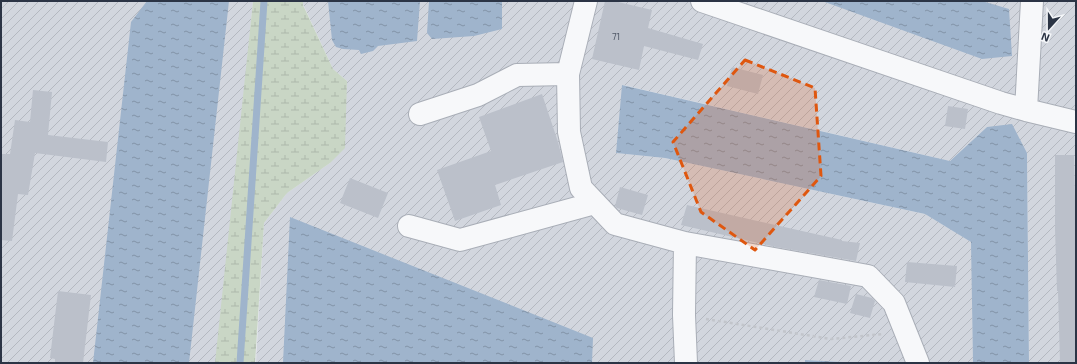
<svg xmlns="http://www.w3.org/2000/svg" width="1077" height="364" viewBox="0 0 1077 364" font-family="'Exo 2',sans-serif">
  <defs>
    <pattern id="industrial-furrows" width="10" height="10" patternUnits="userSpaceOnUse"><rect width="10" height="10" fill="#d2d6de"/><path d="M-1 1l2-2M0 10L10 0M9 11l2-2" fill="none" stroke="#b4b8c0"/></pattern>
    <pattern id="wetland-marsh" width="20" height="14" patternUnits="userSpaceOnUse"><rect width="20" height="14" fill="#c9d6c5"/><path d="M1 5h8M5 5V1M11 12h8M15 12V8" fill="none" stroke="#adb8ab"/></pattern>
    <pattern id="water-ripples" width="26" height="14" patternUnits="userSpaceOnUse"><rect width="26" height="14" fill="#9fb4cc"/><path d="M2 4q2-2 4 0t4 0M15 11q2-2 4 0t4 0" fill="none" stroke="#8293a7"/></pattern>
  </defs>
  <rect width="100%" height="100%" fill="#e4e7ec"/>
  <path fill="url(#industrial-furrows)" d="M1,1H253L217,363H1Z
    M303,1H1076V363H1029L1027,153L987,127L950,161L623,85L616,153L665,158L925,214L972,242L973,363H861L805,360V363H256L264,223L287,193L330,163L347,81L333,69L303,4Z"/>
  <path fill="url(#wetland-marsh)" d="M253,1H303V5L333,69L347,81L345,148L330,163L287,193L264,223L255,363H215Z"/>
  <path fill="url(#water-ripples)" d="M147,1H229L189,363H93L131,22Z
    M328,1H420L417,41L378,46L373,51L361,54L359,50L343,49L336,47L332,40Z
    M429,1H502V29L474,36L432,39L427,33Z
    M822,1H982L1009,9L1012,56L982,59Z
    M622,85L950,161L987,127L1012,124L1027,153L1029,363H973L971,242L925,214L665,158L616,153Z
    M290,217L593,338L592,363H283Z
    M805,360L861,363H805Z"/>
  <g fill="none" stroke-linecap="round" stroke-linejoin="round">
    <path stroke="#9fb4cc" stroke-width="7" d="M240,363L264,1"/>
  </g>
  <path fill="#bbc0ca" d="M605,1H614L652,10L648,28L703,44L698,60L644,46L639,70L592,59Z
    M732,67L763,75L758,94L727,86Z
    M33,90L52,92L48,135L108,142L106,162L35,153L28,195L18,194L12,241L1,240V154H10L15,120L30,122Z
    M542,94L558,142L563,162L495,185L501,205L455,221L437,170L491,151L479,117Z
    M948,106L968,109L965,129L945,126Z
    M1055,155H1074L1076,241V363H1060L1058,291H1057L1055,229Z
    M350,178L388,193L378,218L340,203Z
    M620,187L648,195L642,215L617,208L615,206Z
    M687,205L842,240V241L860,243L856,261L776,247L681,225Z
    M907,262L957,266L955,287L905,282Z
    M819,280L851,286L847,304L814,297Z
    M58,291L91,295L83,363H55V359L50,358Z
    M856,294L872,298L875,301L870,318L850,313Z"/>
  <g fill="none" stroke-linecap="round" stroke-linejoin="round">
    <defs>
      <path id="minor" d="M586,1L568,74L569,132L581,188L615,224L685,243L868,276L894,303L918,363
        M702,1L1001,103L1026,110L1076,122
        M1026,110L1032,1
        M420,114L478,95L517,75L568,74
        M409,226L460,240L595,203
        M685,243L684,315L686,363"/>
    </defs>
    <use href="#minor" stroke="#a9aeb7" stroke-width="24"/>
    <path stroke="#c2c5cb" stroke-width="2.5" stroke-dasharray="3 3" stroke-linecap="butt" d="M706,319L831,339L883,334"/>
    <use href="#minor" stroke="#f7f8fa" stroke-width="22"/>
  </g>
  <path fill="#df570f" fill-opacity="0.2" stroke="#df570f" stroke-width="3" stroke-dasharray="8 5" stroke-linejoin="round" d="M745,60L815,88L821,176L755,250L701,212L673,142Z"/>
  <g text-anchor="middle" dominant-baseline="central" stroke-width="3" stroke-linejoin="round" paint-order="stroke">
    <g font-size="9" fill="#4f5766">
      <text x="616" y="36">71</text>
    </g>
  </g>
  <rect width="1077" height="364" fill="none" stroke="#2b3445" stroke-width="4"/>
  <g transform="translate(1049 28) rotate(201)" stroke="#f4f6f9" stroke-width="3" paint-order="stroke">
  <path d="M0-3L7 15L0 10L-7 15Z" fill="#2b3445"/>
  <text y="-6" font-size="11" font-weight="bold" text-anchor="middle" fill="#2b3445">N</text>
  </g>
</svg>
